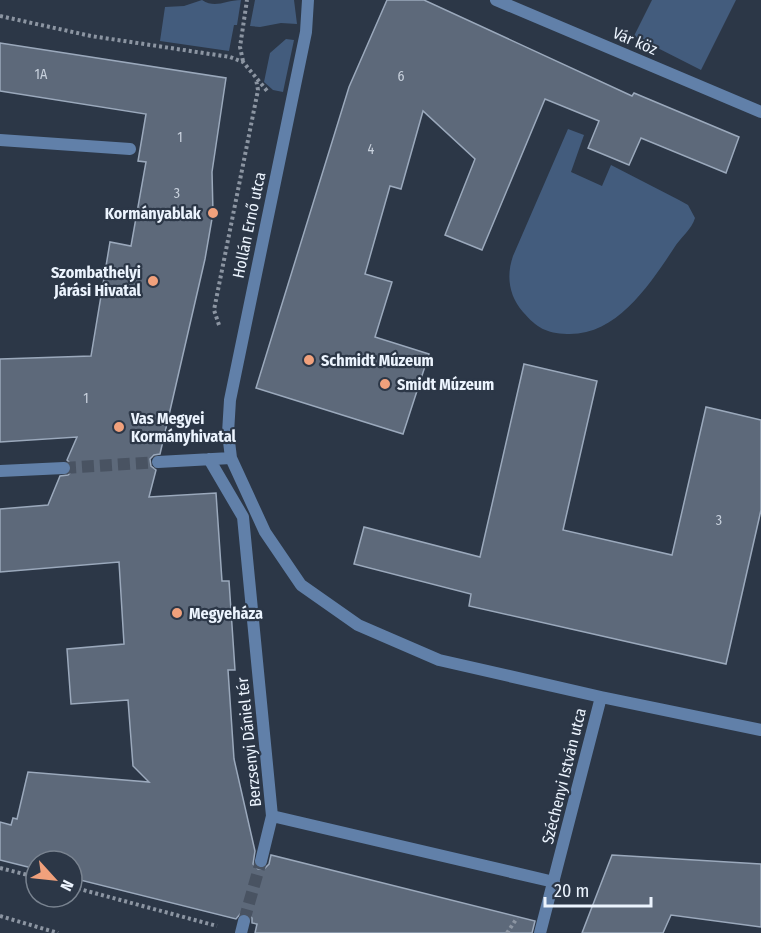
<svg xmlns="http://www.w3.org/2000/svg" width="761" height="933" viewBox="0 0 761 933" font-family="'Fira Sans Condensed',sans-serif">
  <rect width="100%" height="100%" fill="#2c3747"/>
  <path fill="#435c7d" d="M202,0C216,9 225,0 241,0L237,25H234L229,51L160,41L165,7L184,6Z
    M255,0H294L297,24L281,23L260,27L250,26Z
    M652,0H736L701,70L634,36Z
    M286,39L294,40L283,92L273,90L264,82L270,53Z
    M568,129L584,135L571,172L602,186L611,165L679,200L688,205L695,218C692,229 680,238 674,248C650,284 617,336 567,334C546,333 537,328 523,312C509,296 506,276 513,256Z"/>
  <path fill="#5d697a" stroke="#9ba9bc" stroke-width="1.5" d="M387,0H424L632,96L634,93L739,137L726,173L641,138L629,165L588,148L599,121L545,99L482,250L445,235L475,159L423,111L401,189L390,186L365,274L392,282L375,337L429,354L403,434L256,388L349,87Z
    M0,43L226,78L212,172L213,213L205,259L160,454L154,455L150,459L151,466L156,470L149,497L216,493L222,581H229L235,670H228L234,759L255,851L253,864L258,869H264L269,864L271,855L535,921L532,933H255L257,924L252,923V918L247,913H241L236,919L72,878V861H36V869L0,860V822L11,825L13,818L17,819L28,772L149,782L133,766L128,700L71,704L67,649L124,644L119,562L0,572V509L48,505L60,476L68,475L72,471L71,464L67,460L77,437L0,442V359L91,356L110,242L131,246L146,162L138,161L146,114L0,91Z
    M524,364L597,381L563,530L672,555L706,407L761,420V510L726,664L469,606L471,594L354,564L364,527L480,557Z
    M612,855L761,864V927L671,915L663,933H582Z"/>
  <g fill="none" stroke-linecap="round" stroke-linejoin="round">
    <path stroke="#495362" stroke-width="12" stroke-dasharray="12 6" stroke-linecap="butt" d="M64,468L158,462
      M244,921L261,861"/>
    <path stroke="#8c95a2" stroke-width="4" stroke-dasharray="3 3" stroke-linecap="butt" d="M0,16L91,36L230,57L243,62L268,92
      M243,61L240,47L247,0
      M219,325L214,310L258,90L256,79
      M0,868L36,877
      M72,887L217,926
      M0,916L58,933
      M507,933L517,918"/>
    <path stroke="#6180a9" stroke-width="12" d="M0,140L130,149"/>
    <path stroke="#6180a9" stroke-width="12" d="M308,0L306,32L230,400L228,433L231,458L265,532L301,585L358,625L439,660L601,697L761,730
      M496,0L761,112
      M209,459L243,517L272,816L261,861
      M158,462L231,458
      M0,471L64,468
      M272,816L554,882
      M241,933L244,921
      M540,933L601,697"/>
  </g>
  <g fill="#f1a17c" stroke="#2c3747" stroke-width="2">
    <circle cx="213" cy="213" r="6"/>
    <circle cx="153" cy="281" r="6"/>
    <circle cx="309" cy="360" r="6"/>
    <circle cx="385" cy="384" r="6"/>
    <circle cx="119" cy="427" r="6"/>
    <circle cx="177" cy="613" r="6"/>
  </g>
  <g text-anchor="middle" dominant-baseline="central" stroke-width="4.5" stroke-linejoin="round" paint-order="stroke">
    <g font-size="14" fill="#c8d1dd">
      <text x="41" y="74">1A</text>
      <text x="401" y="76">6</text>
      <text x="180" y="137">1</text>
      <text x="371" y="149">4</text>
      <text x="177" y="193">3</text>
      <text x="86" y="398">1</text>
      <text x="719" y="520">3</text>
    </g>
    <g font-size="16" fill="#ecf4fe" stroke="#2c3747">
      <text transform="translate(635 41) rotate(23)">Vár köz</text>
      <text transform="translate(249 225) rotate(-78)">Hollán Ernő utca</text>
      <text transform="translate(249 742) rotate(-96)">Berzsenyi Dániel tér</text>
      <text transform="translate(564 776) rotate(-76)">Széchenyi István utca</text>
    </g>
    <g font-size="16" font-weight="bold" fill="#ecf4fe" stroke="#2c3747" text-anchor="start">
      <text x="201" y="213" text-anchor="end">Kormányablak</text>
      <text x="141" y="272" text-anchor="end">Szombathelyi<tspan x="141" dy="18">Járási Hivatal</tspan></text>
      <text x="321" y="360">Schmidt Múzeum</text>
      <text x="397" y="384">Smidt Múzeum</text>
      <text x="131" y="418">Vas Megyei<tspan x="131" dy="18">Kormányhivatal</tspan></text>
      <text x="189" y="613">Megyeháza</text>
    </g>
  </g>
  <g transform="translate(54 879) rotate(117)"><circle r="28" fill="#2c3747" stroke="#798390" stroke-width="1.5"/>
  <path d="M0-4.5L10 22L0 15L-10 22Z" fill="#f1a17c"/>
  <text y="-9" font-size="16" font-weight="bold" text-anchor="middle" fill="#ecf4fe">N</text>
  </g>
  <path d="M545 897v9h106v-9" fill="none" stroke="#ecf4fe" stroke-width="3"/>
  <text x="554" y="897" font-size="18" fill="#ecf4fe" stroke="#2c3747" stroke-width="4.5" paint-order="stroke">20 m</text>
</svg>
